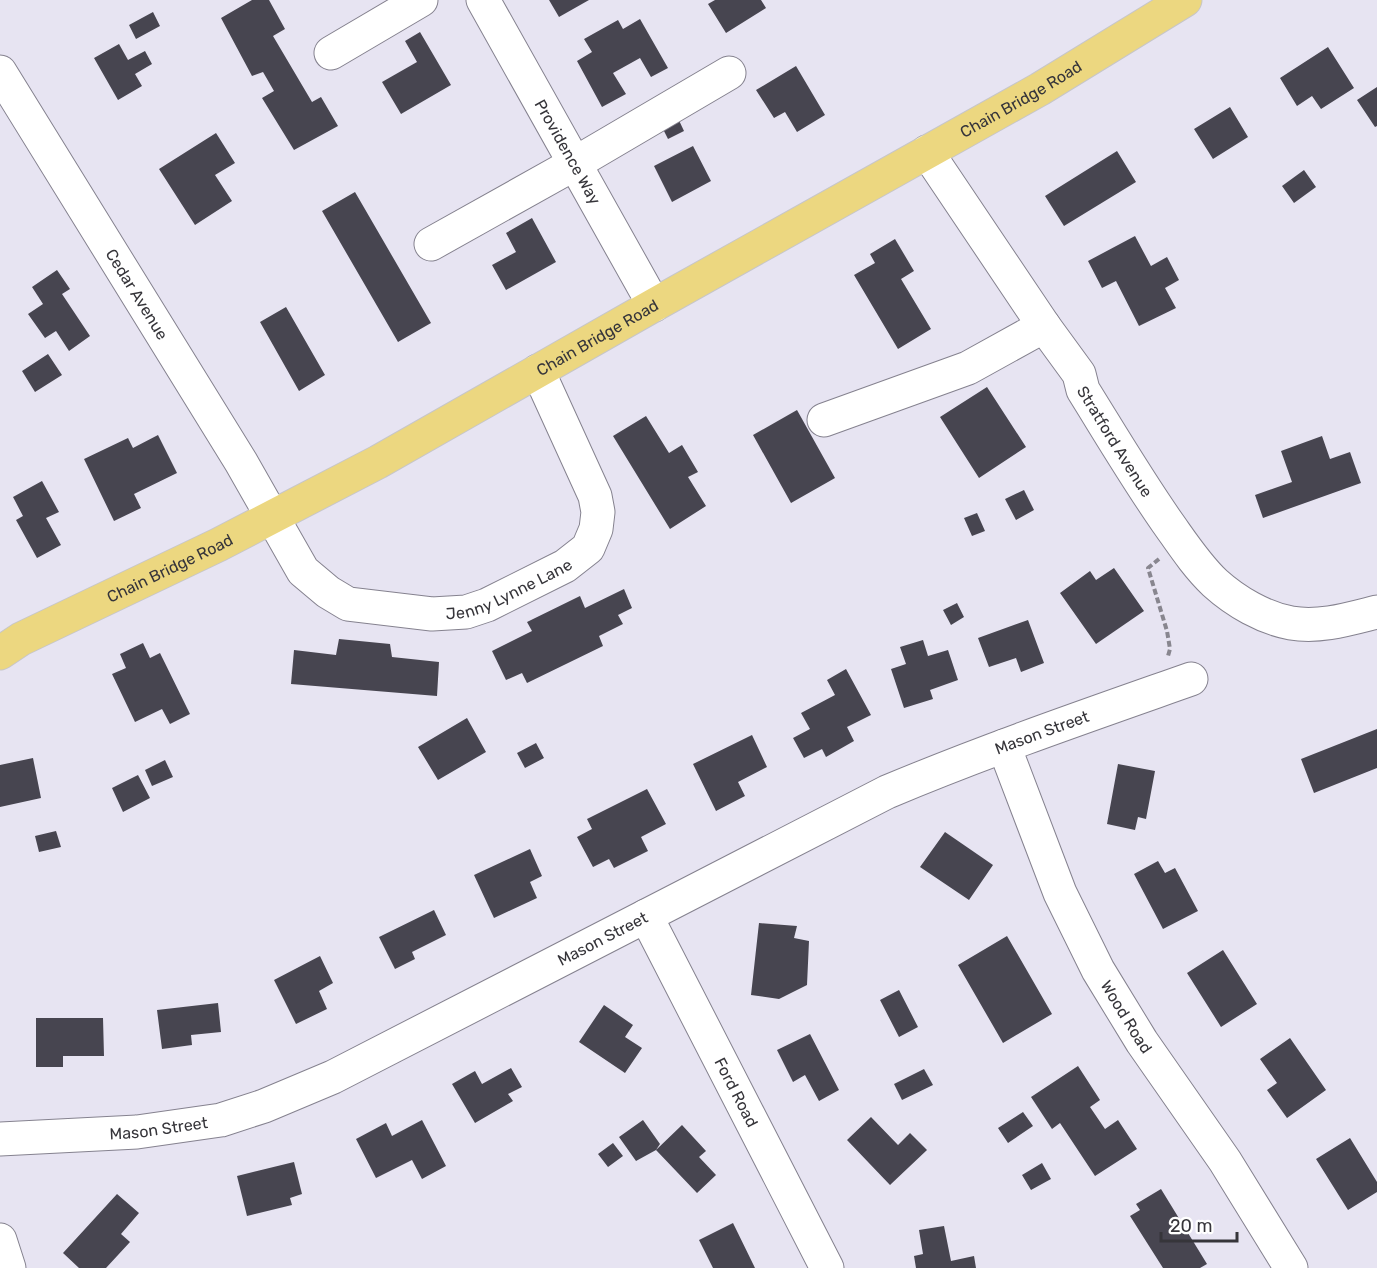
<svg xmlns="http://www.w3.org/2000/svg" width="1377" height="1268" viewBox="0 0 1377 1268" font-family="Rubik,sans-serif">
  <rect width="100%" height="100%" fill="#e7e4f2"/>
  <path fill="#474550" d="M252,0H269L285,29L273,36L312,102L321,97L338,126L294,150L262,98L274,91L263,72L252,76L221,18Z
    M549,0H589L559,17Z
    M715,0H761L766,8L726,33L708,4Z
    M153,12L160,26L136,39L129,25Z
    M640,19L668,68L651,77L640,58L613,73L626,94L602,107L577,61L592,52L584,39L618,20L623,29Z
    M420,32L451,85L401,114L382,82L417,62L405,41Z
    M119,44L128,60L145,51L152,64L135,74L142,86L118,100L94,58Z
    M1328,47L1354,88L1321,109L1312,96L1297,106L1280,78Z
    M796,66L825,115L797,132L785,112L774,118L756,90Z
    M1377,87V126L1375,127L1357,100Z
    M1230,107L1248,137L1213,159L1194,129Z
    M676,114L684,131L668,139L660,123Z
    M216,133L235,163L215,175L232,201L195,225L159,169Z
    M693,146L711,181L672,202L654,166Z
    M1117,151L1136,182L1064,226L1045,196Z
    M1304,170L1316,187L1294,203L1282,186Z
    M355,192L431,323L398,342L322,211Z
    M532,218L556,262L506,290L492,265L516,252L506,233Z
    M1135,236L1151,266L1167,257L1179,280L1165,288L1176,308L1139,326L1116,281L1102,288L1088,261Z
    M895,239L914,271L901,279L931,329L898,349L854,275L875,263L870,254Z
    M57,270L70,289L62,294L90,336L69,351L56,331L45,338L28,314L43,304L32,287Z
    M286,307L325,375L299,391L260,322Z
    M48,354L62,375L35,392L22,371Z
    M987,387L1026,447L979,478L940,417Z
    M797,410L835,478L791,503L753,435Z
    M646,416L669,453L682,445L698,472L688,477L706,506L670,529L613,436Z
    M158,435L177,473L134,494L141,508L114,521L84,459L128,438L133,448Z
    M1322,436L1330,459L1350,452L1361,483L1263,518L1255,495L1292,482L1281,451Z
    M42,481L59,512L46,518L61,545L37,558L16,520L23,516L13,497Z
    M1024,490L1034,510L1016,520L1005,499Z
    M977,513L985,531L972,536L964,518Z
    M1114,568L1144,611L1096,644L1060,593L1090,571L1096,580Z
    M624,589L632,608L618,615L623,624L599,636L603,646L527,683L522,673L506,680L492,651L532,631L527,622L580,596L585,608Z
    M957,603L964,617L951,625L943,610Z
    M1028,620L1044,663L1021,672L1016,658L989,667L978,638Z
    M339,639L390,644L392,657L439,662L437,696L291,684L294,650L336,655Z
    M923,640L928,656L948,650L958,680L930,690L933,699L904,708L891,669L906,664L900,647Z
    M143,643L150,658L160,653L190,714L170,724L162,709L135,722L112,674L126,668L120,654Z
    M846,669L871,715L847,727L854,741L826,757L822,749L804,758L793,738L810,729L801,713L835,695L827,680Z
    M467,718L486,752L438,780L418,747Z
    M1377,729V768L1314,793L1301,759Z
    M752,735L767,767L738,782L745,796L716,811L693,764Z
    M536,743L544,758L525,768L517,753Z
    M33,758L41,798L0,807V765Z
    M165,760L173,777L152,786L145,770Z
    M1118,764L1155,771L1146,819L1138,817L1135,830L1107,824Z
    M138,775L150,798L123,812L112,788Z
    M647,789L666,824L641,837L648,851L614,868L609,859L593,867L577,837L592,829L587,819Z
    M56,831L61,847L39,852L35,836Z
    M945,832L993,865L969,900L920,867Z
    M530,849L542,876L530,882L537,898L494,918L474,875Z
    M1158,861L1165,873L1175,868L1198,911L1163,929L1134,874Z
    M434,910L446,935L412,952L415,959L395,969L379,937Z
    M759,923L797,926L794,938L809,941L807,985L779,999L751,995Z
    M1007,936L1052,1014L1003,1043L958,965Z
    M1223,950L1257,1004L1221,1027L1187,973Z
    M320,956L333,983L319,991L327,1009L296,1024L274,980Z
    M899,990L918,1027L899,1037L880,1000Z
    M218,1003L221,1032L191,1035L192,1045L162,1049L157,1010Z
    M604,1005L633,1025L625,1037L642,1048L625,1073L579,1042Z
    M36,1018H103L104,1056H63V1067H36Z
    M810,1034L839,1090L819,1101L805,1075L793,1082L777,1050Z
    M1290,1038L1326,1090L1287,1118L1267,1090L1277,1083L1260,1059Z
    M1078,1066L1100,1100L1090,1107L1105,1129L1118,1120L1137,1149L1095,1176L1060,1123L1052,1129L1031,1097Z
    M511,1068L522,1087L508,1094L513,1101L475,1123L452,1084L475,1071L482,1084Z
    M924,1069L933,1085L902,1100L894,1084Z
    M1023,1112L1033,1126L1008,1143L998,1128Z
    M871,1117L898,1145L910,1133L927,1150L890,1185L847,1140Z
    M422,1120L446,1166L422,1179L412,1160L376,1178L356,1139L386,1123L392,1136Z
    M643,1120L660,1144L656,1150L636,1161L619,1137Z
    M682,1125L706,1151L699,1157L716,1175L697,1193L656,1150Z
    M1350,1138L1377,1182V1192L1348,1210L1316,1159Z
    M613,1143L623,1156L608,1167L598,1154Z
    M294,1162L302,1194L290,1198L292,1205L247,1216L237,1176Z
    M1042,1163L1051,1179L1031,1190L1022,1175Z
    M1161,1189L1207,1264L1200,1268H1163L1130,1216L1140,1210L1136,1204Z
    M117,1194L139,1213L121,1234L130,1242L106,1268H79L63,1253Z
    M733,1223L755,1268H713L699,1240Z
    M944,1226L951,1261L974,1256L976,1268H916L914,1256L923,1254L919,1230Z"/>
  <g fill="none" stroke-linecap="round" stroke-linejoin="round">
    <defs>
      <g id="minor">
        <path id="s1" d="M483,0L654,305"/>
        <path d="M331,53L421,0"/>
        <path id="s2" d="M0,72L241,462L303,571L328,592L348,604L432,614L466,612L487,605L565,566L588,548L596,529L598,512L595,496L538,371"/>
        <path id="s3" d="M927,152L1044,326L1079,374L1083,390C1111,435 1137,479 1167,522C1182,543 1196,565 1215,583C1236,602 1264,618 1291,623C1320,628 1349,619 1377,612"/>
        <path d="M431,244L574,164L729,73"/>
        <path d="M824,420L968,368L1044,326"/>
        <path id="s4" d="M1004,746L1060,893L1098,970L1142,1042L1225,1161L1291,1268"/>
        <path id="s5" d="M646,916L827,1268"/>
        <path id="s6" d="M0,1139L137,1132L221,1120L264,1106L333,1077L887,792C987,750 1089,715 1191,679"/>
        <path d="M0,1240L9,1268"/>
      </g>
      <g id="major">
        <path id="s7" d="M0,653L21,639L218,545L378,462L654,305L1040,89L1185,0"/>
      </g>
    </defs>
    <use href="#minor" stroke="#85828f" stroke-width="35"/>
    <use href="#major" stroke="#c7c6c8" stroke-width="35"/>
    <path stroke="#88868f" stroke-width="4" stroke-dasharray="6 3" stroke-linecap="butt" d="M1159,559L1148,568L1167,631L1170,649L1168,656"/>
    <use href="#minor" stroke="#fff" stroke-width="33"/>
    <use href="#major" stroke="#ecd780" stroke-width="33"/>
  </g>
  <g text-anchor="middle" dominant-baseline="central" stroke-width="6" stroke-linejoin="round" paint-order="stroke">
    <g font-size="16" fill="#36353a" stroke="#fff">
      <text stroke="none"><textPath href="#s7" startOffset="1162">Chain Bridge Road</textPath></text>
      <text stroke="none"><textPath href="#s1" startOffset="174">Providence Way</textPath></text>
      <text stroke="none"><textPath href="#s2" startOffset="261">Cedar Avenue</textPath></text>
      <text stroke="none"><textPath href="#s7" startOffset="676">Chain Bridge Road</textPath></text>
      <text stroke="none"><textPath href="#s3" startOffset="346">Stratford Avenue</textPath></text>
      <text stroke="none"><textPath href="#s7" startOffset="190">Chain Bridge Road</textPath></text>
      <text stroke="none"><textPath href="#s2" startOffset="806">Jenny Lynne Lane</textPath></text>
      <text stroke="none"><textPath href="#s6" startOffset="1131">Mason Street</textPath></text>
      <text stroke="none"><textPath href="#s6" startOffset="645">Mason Street</textPath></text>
      <text stroke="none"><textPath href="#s4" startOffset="298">Wood Road</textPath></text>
      <text stroke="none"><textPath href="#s5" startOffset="198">Ford Road</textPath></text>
      <text stroke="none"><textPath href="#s6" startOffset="159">Mason Street</textPath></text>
    </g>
  </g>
  <path d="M1161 1232v9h76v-9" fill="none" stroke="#36353a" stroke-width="3"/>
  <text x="1170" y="1232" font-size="18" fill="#36353a" stroke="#ffffff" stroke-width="4.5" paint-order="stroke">20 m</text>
</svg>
